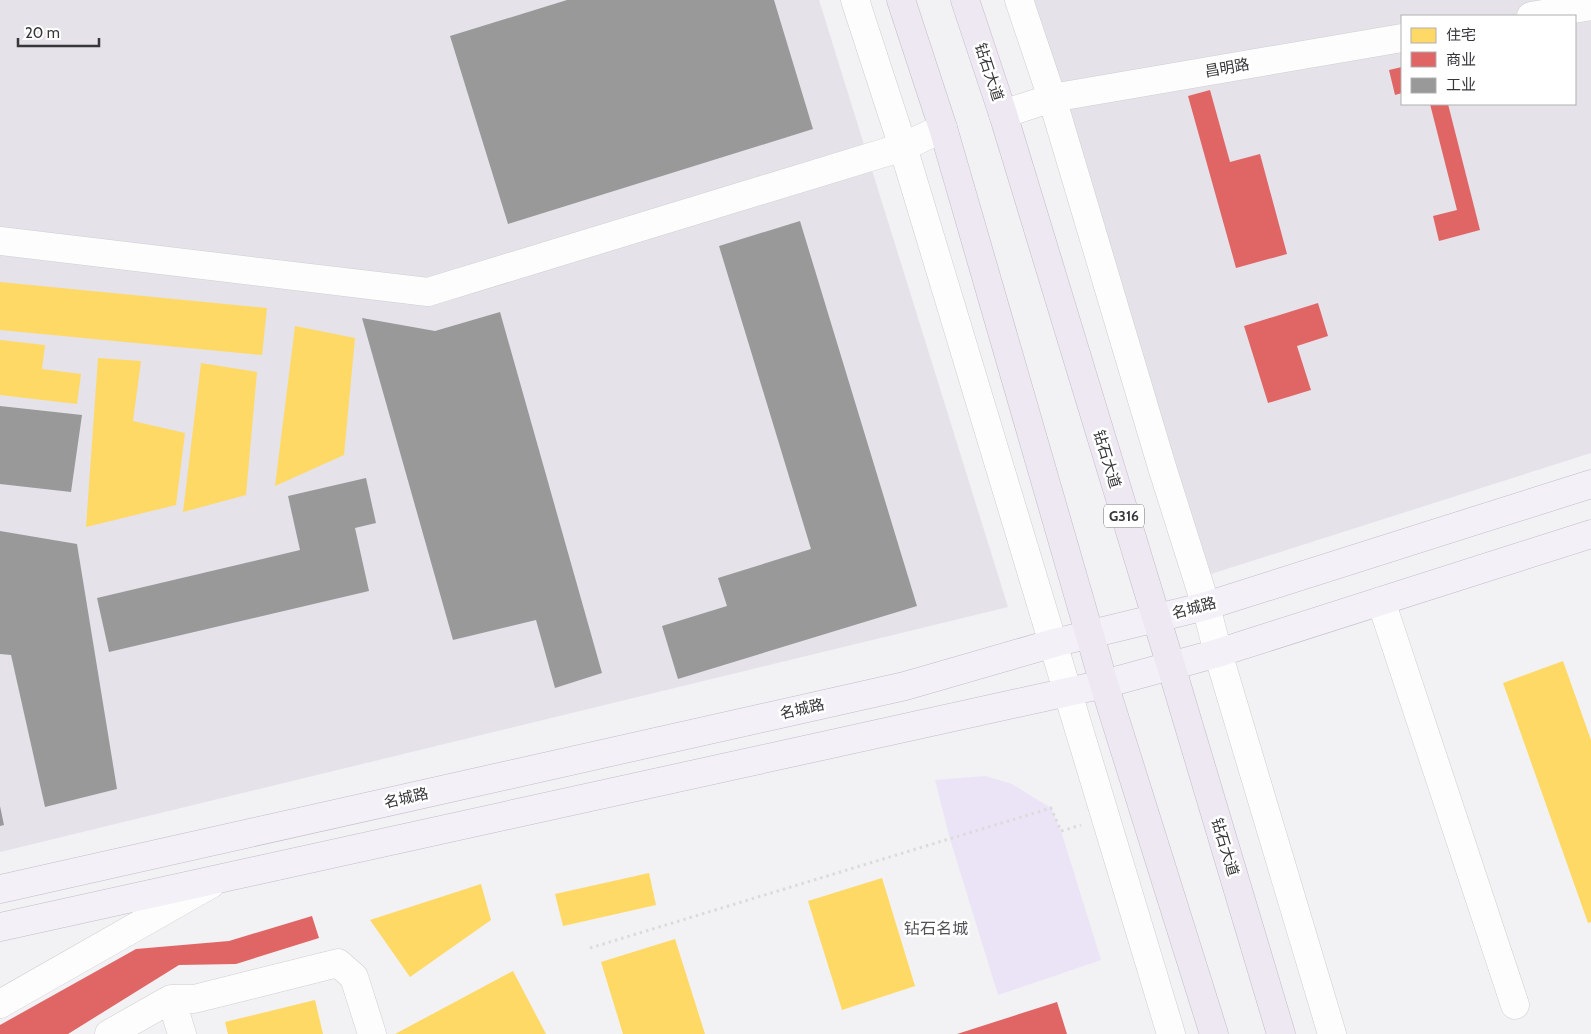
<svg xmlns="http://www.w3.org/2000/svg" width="1591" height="1034" viewBox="0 0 1591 1034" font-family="Cabin,'Noto Sans SC',sans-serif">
  <rect width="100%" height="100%" fill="#f2f1f3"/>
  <path fill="#e5e2e9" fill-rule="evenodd" d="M0,0H819L1008,607L0,852Z
    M1028,0H1591V453L1211,574ZM1402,16H1575V104H1402Z"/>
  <path fill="#ebe4f6" d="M985,776L1012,784L1051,808L1061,831L1101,960L998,995L950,839L935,780Z"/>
  <path fill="#ffd966" d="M0,282L267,308L262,355L0,330Z
    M295,326L355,338L344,455L275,486Z
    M0,340L45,345L42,369L81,374L77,404L0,395Z
    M98,358L141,361L133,421L185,433L176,505L86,527Z
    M201,363L257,372L246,495L183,512Z
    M1563,661L1591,740V922L1588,923L1503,683Z
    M649,873L656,905L563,926L555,894Z
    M882,878L915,986L842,1010L808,901Z
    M481,884L491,920L410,977L370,920Z
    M675,939L705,1034H623L601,962Z
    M513,971L546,1034H395Z
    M315,1000L323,1034H228L225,1022Z"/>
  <path fill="#e06666" d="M1402,67V93L1395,95L1389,70Z
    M1210,90L1230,162L1260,154L1287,254L1236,268L1188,96Z
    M1430,104H1448L1480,230L1439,241L1433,216L1457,210Z
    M1318,303L1328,336L1297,346L1311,390L1268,403L1244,326Z
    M312,916L319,938L236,964L179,965L68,1034H0V1025L136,949L229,941Z
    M1057,1002L1067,1034H957Z"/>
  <path fill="#999" d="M567,0H774L813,129L508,224L450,36Z
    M800,221L917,606L678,679L662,626L727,606L718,578L811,549L719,246Z
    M500,312L602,673L555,688L536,620L453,640L362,318L435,331Z
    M0,406L82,415L71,492L0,484Z
    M366,478L376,523L355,528L369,591L109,652L97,598L300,550L288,496Z
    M0,531L77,544L117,789L45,807L11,655L0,654Z
    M0,806L4,825L0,826Z"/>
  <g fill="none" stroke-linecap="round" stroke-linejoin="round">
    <defs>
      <path id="minor" d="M855,0L903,147L1171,1034
        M1019,0L1052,98L1162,467L1206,606L1218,653L1332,1034
        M1531,16L1591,6
        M1003,114L1052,98L1402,38
        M0,241L428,292L903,147L943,128
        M1381,601L1515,1005
        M171,999L182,1034
        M0,1004L211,884
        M109,1034L171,999H194L338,963L354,977L372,1034"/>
      <path id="major" d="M0,889L905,686L1054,643L1206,606L1591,484
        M0,927L1104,684L1218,653L1591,534"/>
      <path id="highway" d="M901,0L943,128L1104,684L1214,1034
        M965,0L1003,114L1171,666L1281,1034"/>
    </defs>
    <use href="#minor" stroke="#cfcfd0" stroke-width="29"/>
    <use href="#major" stroke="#c2bcc8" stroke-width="29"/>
    <use href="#highway" stroke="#c2bcc8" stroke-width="29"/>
    <path stroke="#dbdbdc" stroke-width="3" stroke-dasharray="2.5 4" stroke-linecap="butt" d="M590,948L1051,808L1061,831L1081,825"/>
    <use href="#minor" stroke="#fdfdfd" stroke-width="28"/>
    <use href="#major" stroke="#f4f0f7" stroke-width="28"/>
    <use href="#highway" stroke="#ede8f2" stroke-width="28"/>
  </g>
  <g text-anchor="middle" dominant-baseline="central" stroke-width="5" stroke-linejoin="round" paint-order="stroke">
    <rect fill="#fff" stroke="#737274" stroke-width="1" x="1104" y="504.5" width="40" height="23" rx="4"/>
    <g font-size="14" font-weight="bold" fill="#373638">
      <text x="1124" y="516">G316</text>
    </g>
    <g font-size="15" fill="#373638" stroke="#fff">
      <text transform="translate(1227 68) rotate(-10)">昌明路</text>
      <text transform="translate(989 72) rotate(72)">钻石大道</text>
      <text transform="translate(1107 459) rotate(73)">钻石大道</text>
      <text transform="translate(1194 608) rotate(-15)">名城路</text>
      <text transform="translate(802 709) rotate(-13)">名城路</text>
      <text transform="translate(406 798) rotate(-13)">名城路</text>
      <text transform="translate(1225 847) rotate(73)">钻石大道</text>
    </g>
    <g font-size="16" fill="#535255" stroke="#fff">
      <text x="936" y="928">钻石名城</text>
    </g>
  </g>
  <rect x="1401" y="15" width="175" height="90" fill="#ffffff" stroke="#afafaf"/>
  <rect x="1411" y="28" width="25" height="15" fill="#ffd966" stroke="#afafaf"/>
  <text x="1446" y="40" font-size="15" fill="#373638">住宅</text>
  <rect x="1411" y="52" width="25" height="15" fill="#e06666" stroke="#afafaf"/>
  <text x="1446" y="65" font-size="15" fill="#373638">商业</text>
  <rect x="1411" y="78" width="25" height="15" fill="#999999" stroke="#afafaf"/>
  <text x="1446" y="90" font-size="15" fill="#373638">工业</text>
  <path d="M18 38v8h81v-8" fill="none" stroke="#373638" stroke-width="2.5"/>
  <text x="25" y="38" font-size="15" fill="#373638" stroke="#ffffff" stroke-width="4" paint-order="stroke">20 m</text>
</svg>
